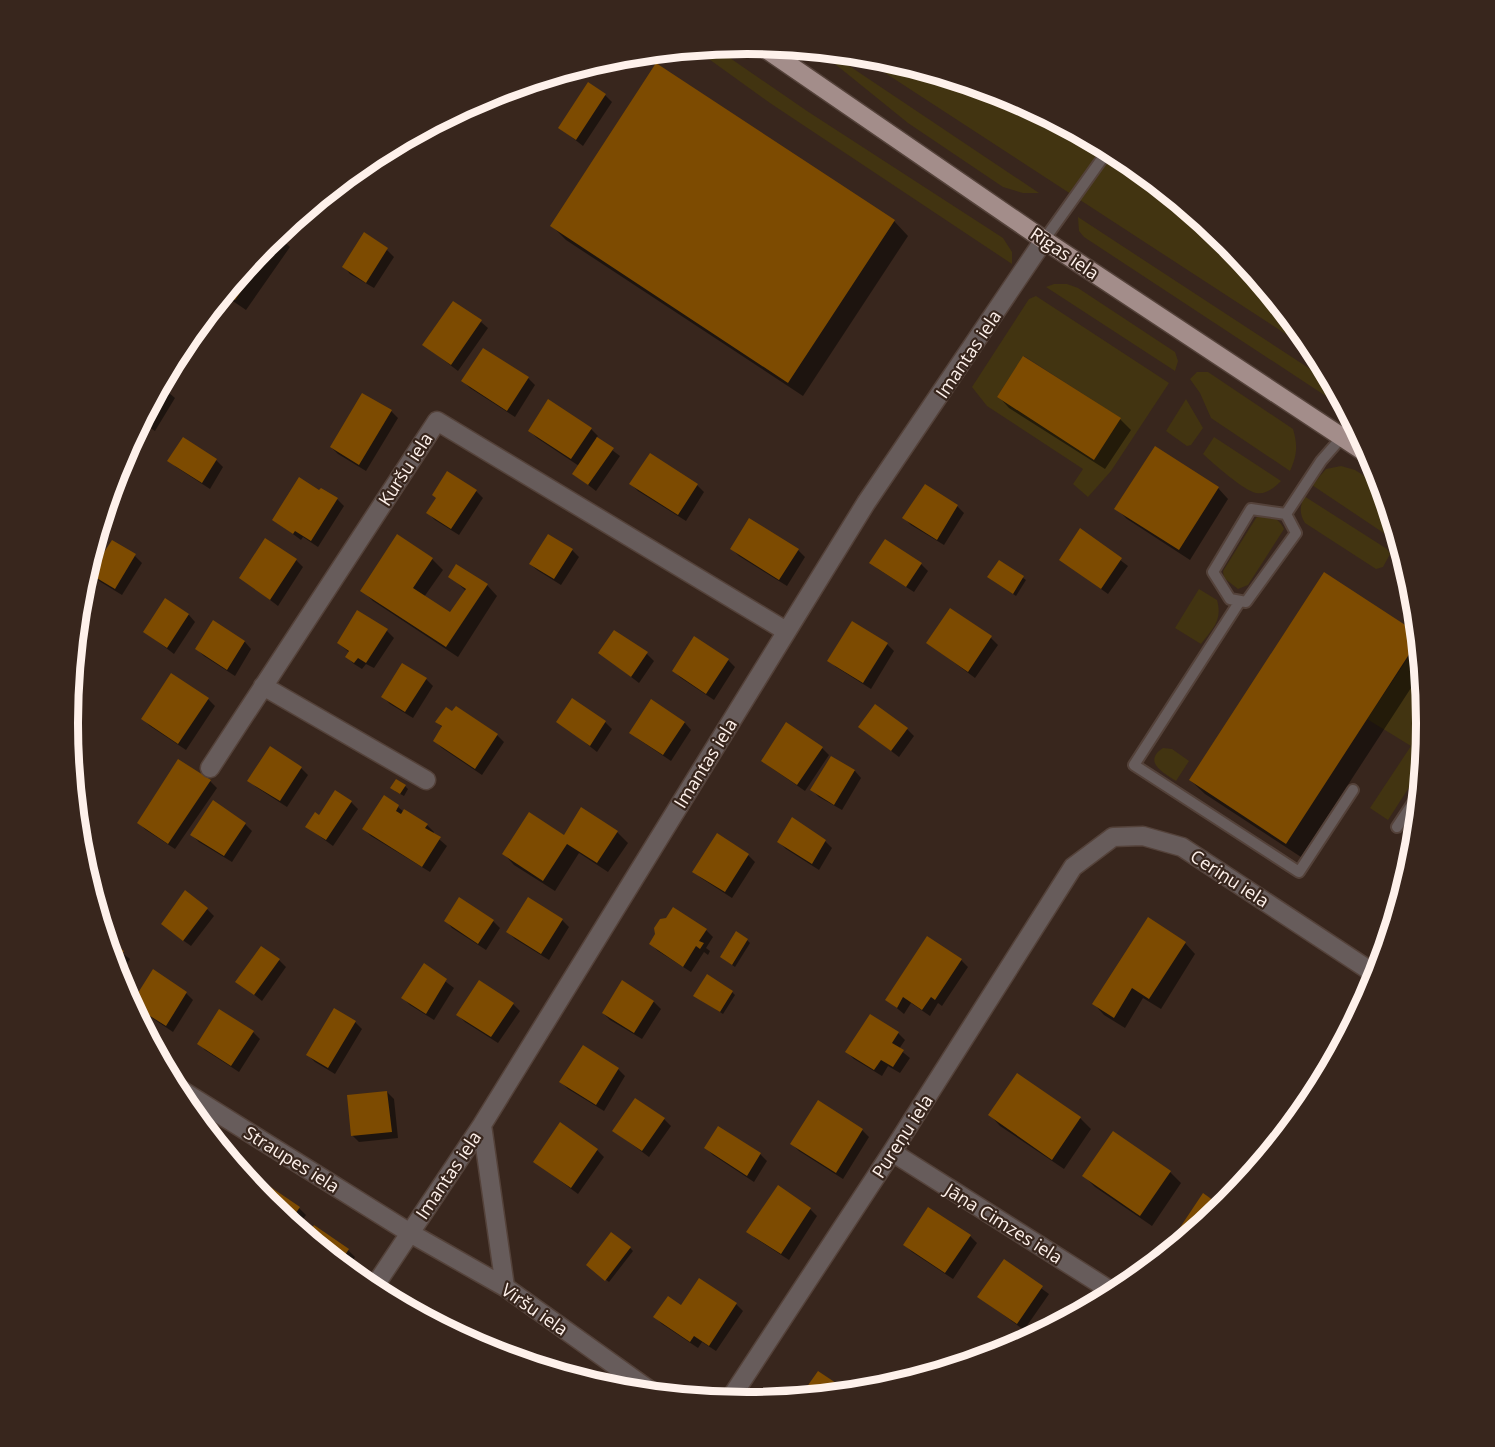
<svg xmlns="http://www.w3.org/2000/svg" width="1495" height="1447" viewBox="0 0 1495 1447" font-family="'Open Sans',sans-serif">
  <rect width="100%" height="100%" fill="#38261d"/>
  <path fill="#423411" fill-rule="evenodd" d="M714,47L807,111L1003,238L1012,252V264L770,103L695,49Z
    M819,51H827L1039,193H1023L1003,187L908,123Z
    M856,54L881,57L1008,95L1126,158L1229,243L1313,346L1318,355Z
    M1078,217L1333,384L1347,410L1084,237L1079,231Z
    M1054,284H1067L1078,288L1175,352L1178,361L1175,371L1046,287Z
    M1036,296L1169,383L1111,471L1088,497L1073,484L1083,469L987,406L972,387L1029,299ZM1024,356L1120,418L1094,460L997,397Z
    M1197,372H1208L1293,429C1298,446 1297,455 1290,471L1211,418L1200,393L1190,379Z
    M1186,399L1203,428L1191,445L1187,446L1166,431Z
    M1214,437L1281,481C1275,487 1266,495 1256,493C1243,490 1214,464 1203,454Z
    M1341,466L1355,470L1383,488L1400,544L1312,485L1326,469Z
    M1304,496L1387,549L1390,554L1383,567L1376,569L1305,523C1299,513 1300,507 1304,496Z
    M1261,514C1271,514 1280,520 1284,529L1248,585L1238,589L1224,578L1223,571L1256,518Z
    M1199,589L1217,600C1223,621 1212,629 1201,644L1175,628Z
    M1419,642L1427,724L1424,764L1388,820L1370,808L1411,746L1367,719Z
    M1163,748L1172,749L1189,761L1176,781C1164,773 1142,762 1163,748Z"/>
  <path fill="#0007" d="M605,95L612,102L583,146L560,128Z
    M894,221L908,236L803,396L566,240L552,226Z
    M277,235L290,247L246,310L224,295L267,242Z
    M387,250L394,257L374,288L350,274L344,267Z
    M481,322L488,328L458,371L424,345Z
    M528,378L535,385L515,417L470,388L463,381Z
    M161,386L175,398L155,431L141,422Z
    M362,395L391,411L398,418L366,471L338,454L331,447Z
    M999,397L1120,419L1131,430L1105,469L1009,408Z
    M591,429L598,436L596,438L620,456L596,491L574,474L579,466L537,438L530,431Z
    M169,460H216L223,467L210,489L176,467Z
    M631,484L697,485L704,492L686,521L638,491Z
    M1218,488L1228,499L1190,560L1127,519L1116,508Z
    M476,491L483,498L459,535L435,520L428,513Z
    M320,492L337,499L344,506L318,547L303,537L301,540L274,520Z
    M957,506L964,513L944,545L911,525L904,518Z
    M1081,530L1128,566L1108,594L1061,560Z
    M112,542L135,556L142,563L122,595L99,581L92,574Z
    M732,549L798,550L805,557L787,586L739,556Z
    M572,550L579,557L561,585L537,570L530,564Z
    M432,559L443,570L424,597L450,615L466,591L450,576L487,585L497,596L458,657L373,601L362,590Z
    M296,560L303,567L278,606L241,578Z
    M871,562L921,564L928,571L914,592L878,569Z
    M999,562L1026,580L1016,596L992,580Z
    M165,600L189,615L195,622L174,654L145,632Z
    M951,610L991,638L998,645L975,678L928,643Z
    M214,622L245,642L251,649L235,676L204,656L197,649Z
    M387,631L394,638L374,668L366,664L362,669L354,664L347,657L350,653L338,643Z
    M1419,636L1422,671L1301,857L1205,794L1190,780Z
    M887,644L894,651L871,689L836,667L829,660Z
    M600,653L647,654L654,661L639,683Z
    M728,660L735,667L714,700L681,678L674,671Z
    M426,679L433,686L413,718L390,704L383,697Z
    M208,699L215,706L186,750L150,726L143,719Z
    M652,701L685,723L691,730L671,761L638,739L631,732Z
    M453,713L497,735L504,742L482,775L442,748L435,741L443,728L437,722Z
    M558,721L605,722L612,729L597,752Z
    M860,727L907,729L914,736L899,757Z
    M822,748L829,755L805,791L770,767L763,761Z
    M832,758L855,771L861,778L842,810L819,797L812,790Z
    M301,768L308,775L287,807L256,787L249,780Z
    M210,781L217,788L175,849L146,830L139,823Z
    M405,786L408,789L404,796L395,791Z
    M351,802L358,809L333,846L307,827L320,817Z
    M398,807L404,812L427,825L434,832L433,834L447,846L430,872L371,836L364,829Z
    M245,824L252,831L232,862L199,842L192,835Z
    M617,832L628,843L608,872L579,853L555,891L514,865L504,854L564,837Z
    M825,841L832,848L819,870L786,849L779,842Z
    M748,855L755,862L732,898L701,878L694,871Z
    M207,909L214,916L191,946L170,931Z
    M562,920L569,927L549,960L515,939L508,932Z
    M446,921H493L500,928L486,950L452,928Z
    M706,930L713,937L706,948L710,951L708,955L704,952L691,972L658,951L651,944Z
    M747,940L750,943L735,967L725,960Z
    M106,941L130,959L118,979Z
    M1185,943L1195,954L1161,1009L1143,998L1125,1028L1104,1015L1094,1004Z
    M279,960L286,967L262,1001L237,981Z
    M961,960L968,967L942,1006L938,1003L930,1016L911,1003L904,1014L887,1000Z
    M424,965L454,988L434,1020L410,1005L403,998Z
    M622,982L654,1002L661,1009L642,1039L610,1020L603,1013Z
    M732,992L735,995L723,1014L698,998Z
    M186,993L193,1000L173,1032L140,1010L133,1003Z
    M513,1004L520,1011L498,1043L465,1022L458,1015Z
    M335,1010L355,1022L362,1029L335,1074L315,1062L308,1055Z
    M253,1032L260,1039L239,1072L205,1050L199,1043Z
    M898,1033L905,1040L899,1049L910,1058L900,1073L888,1066L882,1076L854,1059L847,1052Z
    M583,1047L618,1069L625,1076L604,1111L568,1089L561,1082Z
    M1017,1075L1080,1118L1091,1129L1064,1169L1000,1126L990,1115Z
    M387,1092L394,1099L398,1138L359,1142L352,1135Z
    M664,1119L671,1126L649,1157L614,1131Z
    M862,1130L869,1137L843,1179L799,1151L792,1144Z
    M706,1148L760,1154L767,1161L754,1182L713,1155Z
    M597,1150L604,1157L578,1194L535,1162Z
    M1170,1172L1181,1183L1152,1226L1095,1187L1084,1176Z
    M266,1204L299,1208L306,1215L296,1229Z
    M810,1209L817,1216L789,1260L755,1238L748,1231Z
    M970,1236L977,1243L953,1279L912,1252L905,1245Z
    M307,1238L348,1250L355,1257L347,1270Z
    M630,1248L633,1251L609,1282L591,1268Z
    M1004,1261L1049,1294L1024,1330L979,1297Z
    M736,1304L743,1311L716,1351L702,1342L698,1348L662,1324L655,1317L682,1307Z"/>
  <g fill="none" stroke-linecap="round" stroke-linejoin="round">
    <path stroke="#9d6773" stroke-width="8" d="M1127,162L1144,173"/>
  </g>
  <path fill="#7d4b01" d="M656,63L895,220L788,383L550,226Z
    M588,82L606,94L576,140L558,128Z
    M364,232L388,248L366,283L342,267Z
    M278,234L280,235L235,300L225,293L267,242Z
    M453,301L482,320L451,365L422,345Z
    M483,348L529,377L507,411L461,381Z
    M1023,356L1121,418L1094,460L997,397Z
    M161,385L169,390L147,425L142,421Z
    M362,393L392,410L359,465L330,447Z
    M548,399L592,428L571,459L528,431Z
    M183,437L217,459L202,483L167,461Z
    M597,437L614,448L588,485L572,474Z
    M1155,446L1219,487L1179,550L1114,509Z
    M650,453L698,484L678,515L629,484Z
    M447,471L477,490L451,529L426,513L436,498L432,495Z
    M299,477L319,490L321,488L338,498L311,541L295,531L293,534L272,520Z
    M925,484L958,505L937,540L902,518Z
    M749,518L799,549L779,580L730,549Z
    M1080,528L1122,558L1101,589L1059,560Z
    M397,534L433,558L413,588L450,612L466,589L448,577L456,564L488,584L446,647L360,591Z
    M548,534L573,549L554,579L529,564Z
    M265,538L297,559L270,600L239,578Z
    M885,539L922,563L906,587L869,563Z
    M112,540L136,554L115,589L90,574Z
    M999,560L1024,576L1013,594L987,577Z
    M1324,572L1419,634V639L1286,844L1189,780Z
    M165,598L189,614L167,648L143,632Z
    M950,608L992,636L968,672L926,643Z
    M357,610L388,629L366,663L358,658L354,663L345,657L349,651L337,643Z
    M213,620L245,641L227,670L195,649Z
    M852,621L888,643L863,683L827,661Z
    M614,630L648,652L631,677L598,653Z
    M694,636L729,659L706,694L672,671Z
    M402,663L427,678L405,712L381,697Z
    M171,673L209,698L178,744L141,719Z
    M572,698L606,721L590,746L556,722Z
    M651,699L685,722L663,755L629,733Z
    M875,704L908,728L891,751L858,727Z
    M456,706L498,734L475,769L433,741L442,726L435,722L446,707L452,711Z
    M786,722L823,747L797,785L761,761Z
    M270,746L302,767L280,801L247,781Z
    M831,756L855,770L834,805L810,790Z
    M178,759L211,780L168,844L137,823Z
    M396,779L406,785L400,794L390,788Z
    M335,790L352,801L326,840L305,827L315,812L319,815Z
    M384,795L399,805L396,811L401,814L404,809L428,824L425,828L441,837L422,867L362,829Z
    M213,800L246,823L224,856L190,835Z
    M581,807L618,831L597,863L567,844L543,881L502,854L529,812L564,835Z
    M792,817L826,840L812,864L777,842Z
    M717,833L749,854L725,892L692,872Z
    M185,890L208,908L183,941L161,924Z
    M459,897L494,920L478,944L444,921Z
    M528,897L563,919L541,954L506,932Z
    M673,907L707,929L699,941L704,943L700,949L696,946L683,967L649,944L655,934L654,928L660,919L666,918Z
    M1148,917L1186,942L1149,999L1132,988L1114,1018L1092,1004Z
    M736,931L748,939L732,965L720,957Z
    M927,936L962,959L935,1000L931,997L922,1010L903,997L897,1008L885,1000Z
    M106,938L124,951L114,967Z
    M261,946L280,959L254,995L235,982Z
    M424,963L447,979L426,1014L401,998Z
    M153,969L187,992L166,1026L131,1004Z
    M707,974L733,991L720,1012L693,996Z
    M479,980L514,1003L491,1037L456,1015Z
    M622,980L654,1001L634,1033L602,1013Z
    M334,1008L356,1021L328,1068L306,1055Z
    M219,1009L254,1031L231,1066L197,1044Z
    M870,1014L899,1032L892,1043L904,1050L893,1067L881,1060L874,1070L845,1052Z
    M583,1045L619,1068L596,1105L559,1082Z
    M1017,1073L1081,1117L1052,1160L988,1115Z
    M387,1091L392,1132L351,1136L347,1095Z
    M635,1098L665,1118L642,1151L612,1131Z
    M818,1100L863,1129L836,1173L790,1144Z
    M560,1122L598,1149L571,1188L533,1162Z
    M718,1126L761,1153L747,1176L704,1148Z
    M1113,1131L1171,1171L1140,1216L1082,1176Z
    M253,1175L300,1207L289,1223L266,1204L248,1182Z
    M778,1185L811,1208L781,1254L746,1232Z
    M1203,1193L1224,1208L1181,1243L1173,1238Z
    M928,1207L971,1235L945,1273L903,1245Z
    M314,1225L349,1249L339,1264L306,1237Z
    M611,1232L631,1247L605,1281L586,1265Z
    M1004,1259L1043,1286L1017,1324L977,1297Z
    M699,1278L737,1303L709,1346L694,1336L690,1342L653,1317L668,1296L681,1305Z
    M1072,1305L1083,1312L1061,1323Z
    M493,1343L522,1362L487,1352Z
    M818,1371L851,1393L799,1398Z"/>
  <g fill="none" stroke-linecap="round" stroke-linejoin="round">
    <defs>
      <path id="service" d="M1044,240L1109,149
        M1286,514L1251,509L1213,572L1230,599L1246,602L1296,533L1286,514L1321,461L1342,437
        M1240,601L1134,765L1299,872L1353,790
        M1397,827L1421,791"/>
      <path id="minor" d="M263,686L426,780
        M210,768L437,421L786,631
        M173,1085L410,1233L505,1287L655,1394
        M482,1125L505,1287
        M892,1152L1116,1294
        M372,1290L482,1125L866,503L1044,240
        M728,1402L892,1152L1073,867L1113,837L1143,836L1182,847L1378,976"/>
      <path id="primary" d="M760,45L1044,240L1372,457"/>
    </defs>
    <use href="#service" stroke="#54423a" stroke-width="14"/>
    <use href="#minor" stroke="#54423a" stroke-width="21"/>
    <use href="#primary" stroke="#54423a" stroke-width="21"/>
    <use href="#service" stroke="#675c5b" stroke-width="10"/>
    <use href="#minor" stroke="#675c5b" stroke-width="18"/>
    <use href="#primary" stroke="#a38d8a" stroke-width="18"/>
  </g>
  <g text-anchor="middle" dominant-baseline="central" stroke-width="4.5" stroke-linejoin="round" paint-order="stroke">
    <g font-size="18" fill="#fef1eb" stroke="#38261d">
      <text transform="translate(1065 253) rotate(34)">Rīgas iela</text>
      <text transform="translate(968 354) rotate(-56)">Imantas iela</text>
      <text transform="translate(405 469) rotate(-57)">Kuršu iela</text>
      <text transform="translate(705 763) rotate(-58)">Imantas iela</text>
      <text transform="translate(1230 878) rotate(33)">Ceriņu iela</text>
      <text transform="translate(902 1136) rotate(-57)">Pureņu iela</text>
      <text transform="translate(292 1159) rotate(32)">Straupes iela</text>
      <text transform="translate(448 1175) rotate(-56)">Imantas iela</text>
      <text transform="translate(1004 1223) rotate(32)">Jāņa Cimzes iela</text>
      <text transform="translate(535 1309) rotate(35)">Viršu iela</text>
    </g>
  </g>
  <path d="M0 0H1495V1447H0ZM78 723a669 669 0 1 1 1338 0a669 669 0 1 1-1338 0Z" fill="#38261d" fill-rule="evenodd"/>
  <path fill="none" stroke="#fef1eb" stroke-width="8" d="M78 723a669 669 0 1 1 1338 0a669 669 0 1 1-1338 0Z"/>
</svg>
